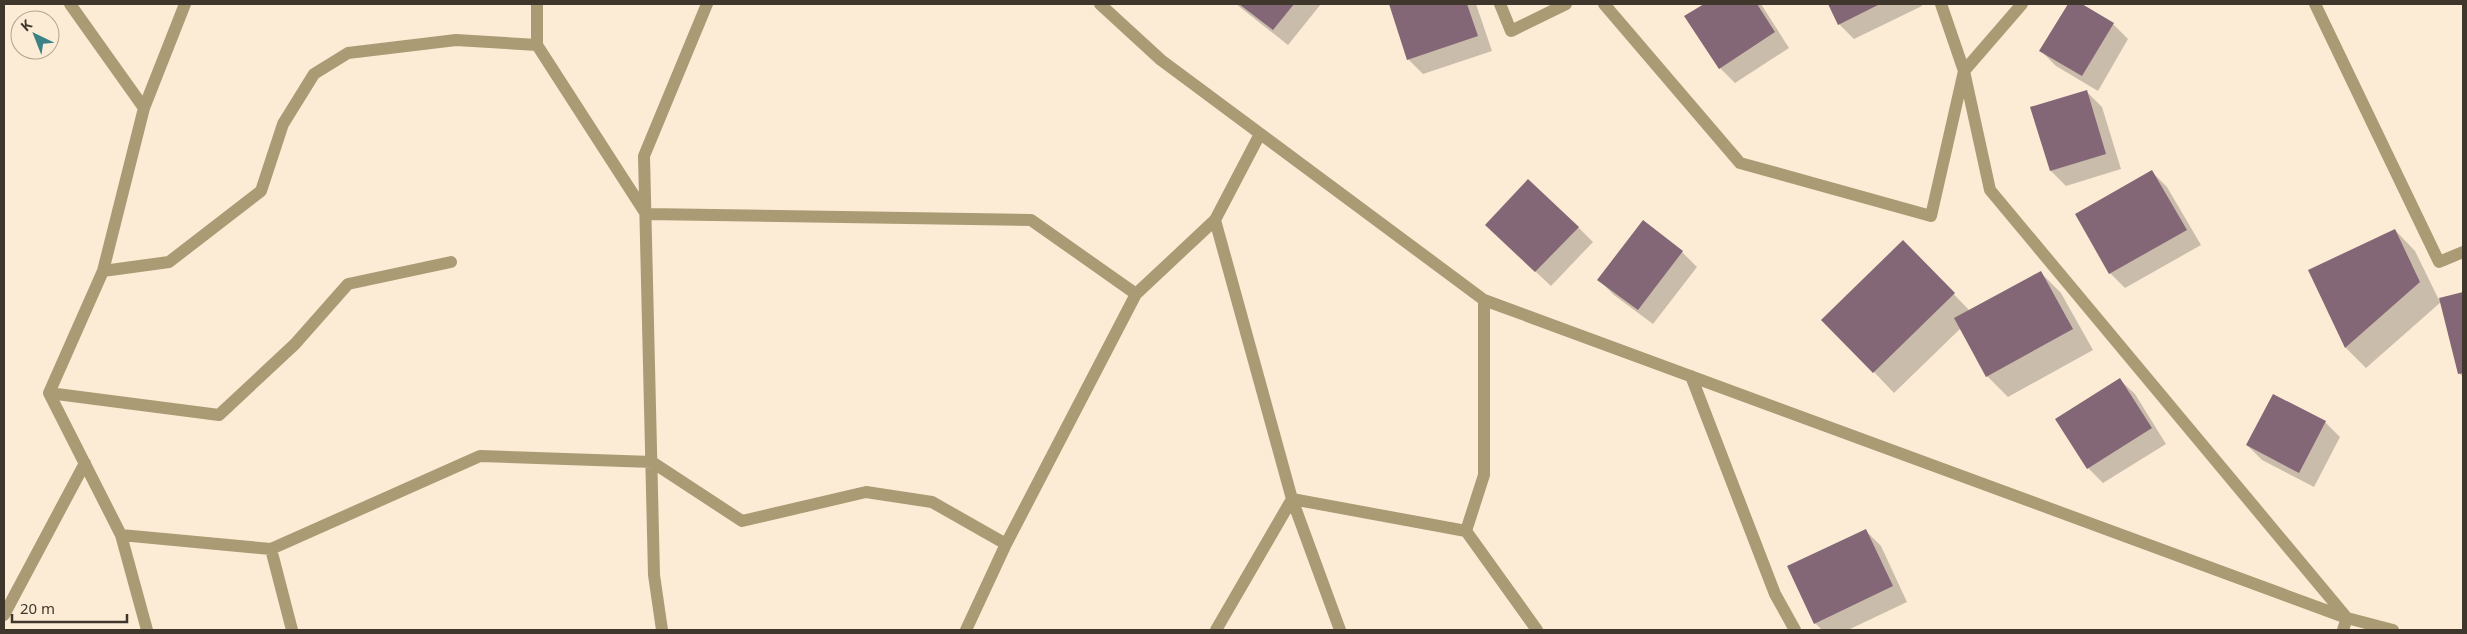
<svg xmlns="http://www.w3.org/2000/svg" width="2467" height="634" viewBox="0 0 2467 634" font-family="'Noto Sans',sans-serif">
  <rect width="100%" height="100%" fill="#fdecd5"/>
  <path fill="#0003" d="M1236,4H1321L1288,45Z
    M1390,4H1476L1492,51L1423,74L1408,59Z
    M1706,4H1761L1789,48L1735,83L1720,68L1686,16Z
    M1830,4H1921L1922,6L1854,39L1839,24Z
    M2069,4H2079L2113,24L2128,39L2098,91L2056,66L2041,51Z
    M2087,92L2102,107L2121,169L2066,186L2051,171Z
    M2152,172L2167,187L2201,245L2125,288L2110,273Z
    M1643,222L1682,252L1697,267L1653,324L1614,295L1599,280Z
    M1578,227L1593,242L1551,286L1502,240Z
    M2395,230L2415,251L2439,300L2463,293V377L2459,373L2441,302L2366,368L2346,348L2310,271Z
    M1903,242L1970,311L2040,272L2061,293L2093,350L2008,397L1987,376L1961,328L1894,393L1874,372Z
    M2119,379L2135,394L2166,444L2103,483L2088,468L2057,419Z
    M2325,422L2340,437L2314,487L2262,460L2247,445Z
    M1866,531L1881,546L1907,602L1848,630H1822L1815,623Z"/>
  <path fill="#846777" d="M1239,4H1294L1273,30Z
    M1389,4H1467L1478,36L1407,60Z
    M1704,4H1757L1775,32L1719,69L1684,16Z
    M1828,4H1880L1838,25Z
    M2068,4H2082L2114,23L2082,76L2039,51Z
    M2087,90L2106,154L2050,171L2030,107Z
    M2152,170L2187,230L2109,274L2075,214Z
    M1528,179L1579,227L1535,272L1485,225Z
    M1643,220L1683,251L1638,310L1597,280Z
    M2395,229L2420,282L2345,348L2308,270Z
    M1903,240L1955,293L1873,373L1821,320Z
    M2041,271L2073,329L1986,377L1954,318Z
    M2463,292V373L2458,374L2439,298Z
    M2120,378L2152,428L2087,469L2055,419Z
    M2273,394L2326,421L2299,473L2246,445Z
    M1866,529L1893,586L1814,624L1787,566Z"/>
  <g fill="none" stroke-linecap="round" stroke-linejoin="round">
    <path stroke="#aa9b75" stroke-width="12" d="M70,4L144,108L185,4
      M537,4V45L646,214L1031,220L1136,294L1006,544L966,630
      M1100,4L1161,60L1484,300
      M1500,4L1511,31L1566,4
      M1604,4L1740,163L1931,216L1964,71L2022,4
      M1941,4L1964,71L1990,190L2347,618L2393,630
      M2315,4L2439,262L2463,252
      M144,108L103,271L169,262L261,191L283,124L314,74L348,53L456,40L537,45
      M1215,220L1292,499L1216,630
      M103,271L49,393L219,415L295,344L348,284L451,262
      M1136,294L1215,220L1260,134
      M1691,376L1775,594L1795,630
      M49,393L121,535L147,630
      M1292,499L1466,531L1537,630
      M1292,499L1340,630
      M1466,531L1484,475V300L2347,618L2343,630
      M121,535L271,549L480,456L652,462L742,521L866,492L932,502L1006,544
      M271,549L292,630
      M4,615L85,463
      M662,630L654,575L644,156L707,4"/>
  </g>
  <rect width="2467" height="634" fill="none" stroke="#40372c" stroke-width="10"/>
  <g transform="translate(35 35) rotate(317)"><circle r="24" fill="#fdecd5" stroke="#b1a491"/>
  <path d="M0-4L9 19L0 12L-9 19Z" fill="#3a8286"/>
  <text y="-8" font-size="14" font-weight="bold" text-anchor="middle" fill="#40372c">K</text>
  </g>
  <path d="M12 614v8h115v-8" fill="none" stroke="#40372c" stroke-width="2.5"/>
  <text x="20" y="614" font-size="15" fill="#40372c" stroke="#fdecd5" stroke-width="4" paint-order="stroke">20 m</text>
</svg>
